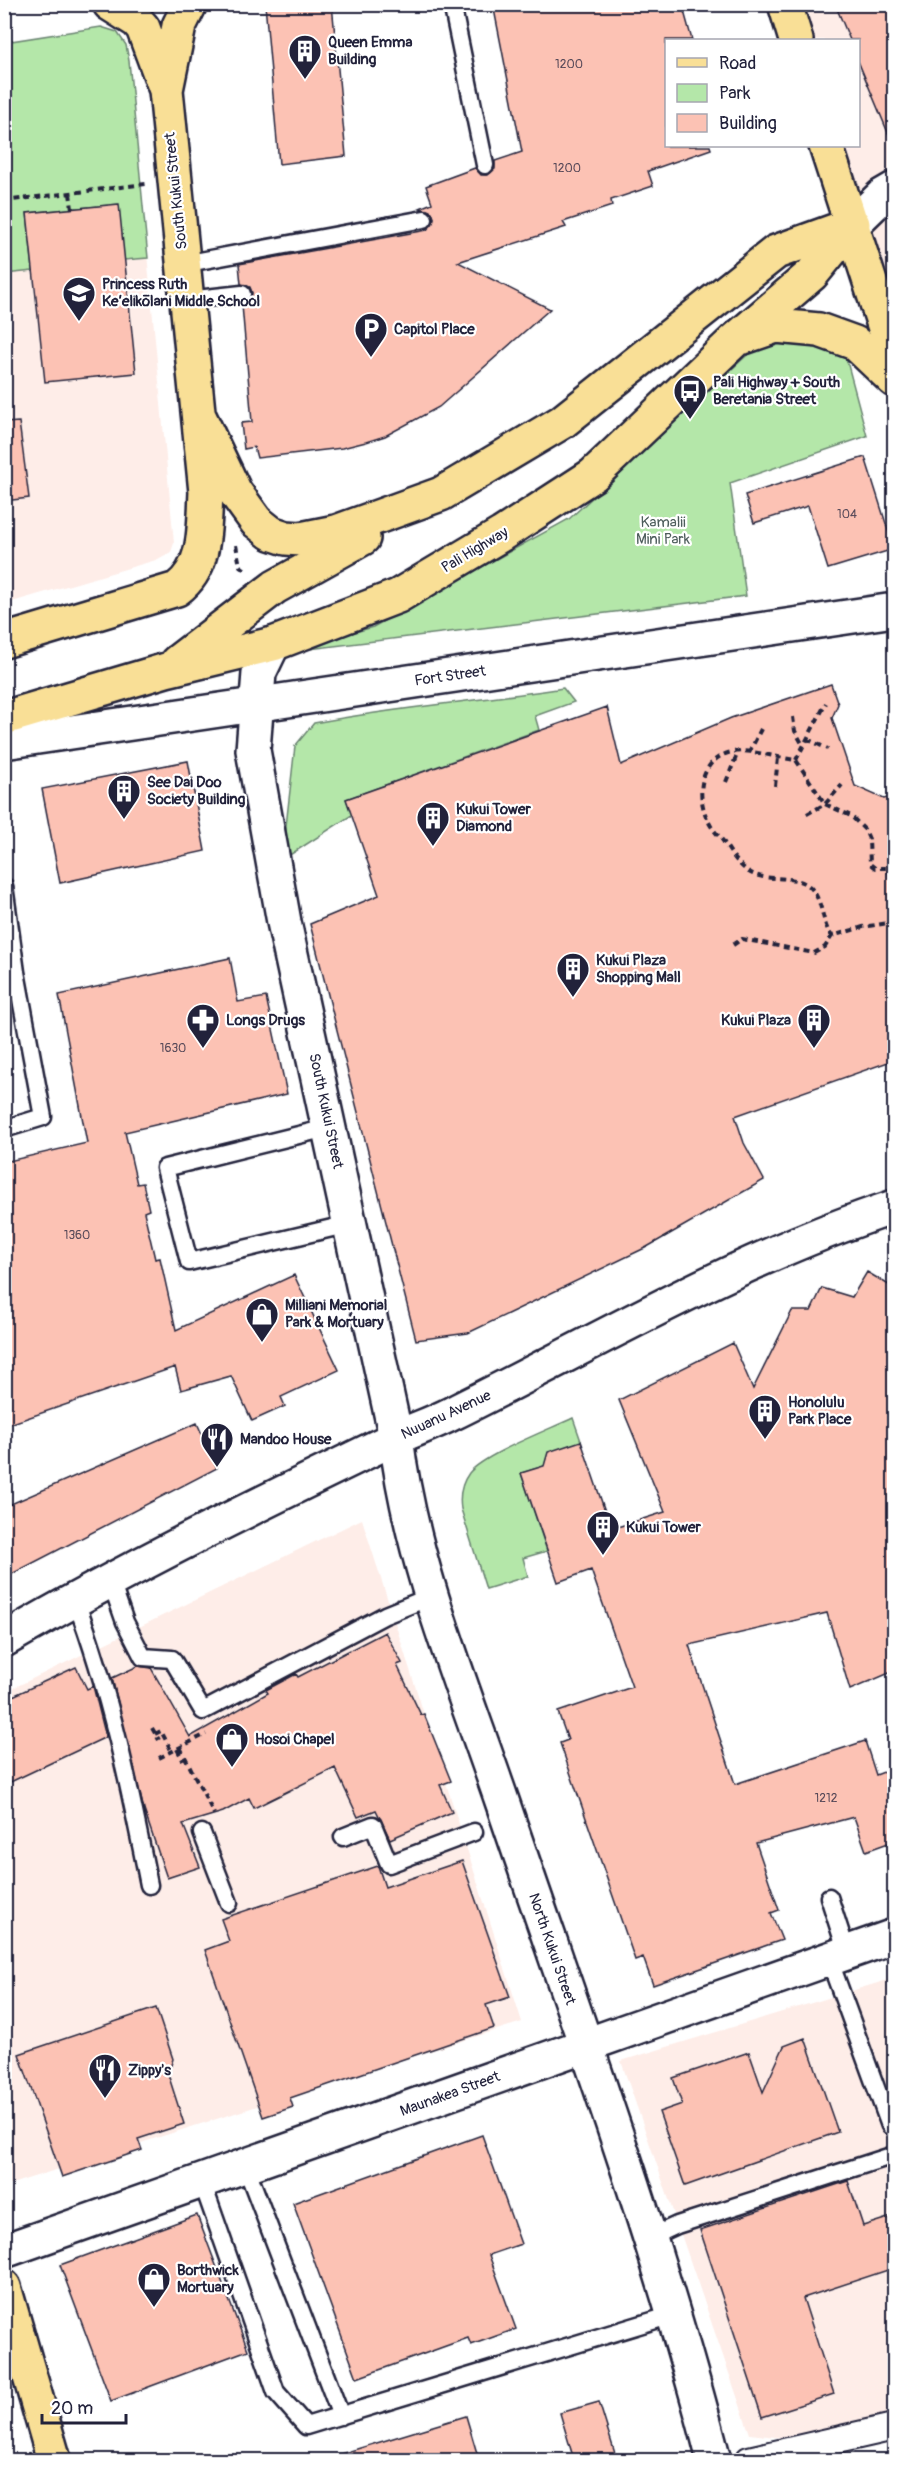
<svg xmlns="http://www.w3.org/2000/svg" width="899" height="2465" viewBox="0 0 899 2465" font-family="Pangolin,sans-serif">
  <rect width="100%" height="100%" fill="#fff"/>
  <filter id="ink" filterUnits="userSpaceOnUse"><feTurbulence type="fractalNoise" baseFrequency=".0167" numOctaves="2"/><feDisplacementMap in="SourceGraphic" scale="12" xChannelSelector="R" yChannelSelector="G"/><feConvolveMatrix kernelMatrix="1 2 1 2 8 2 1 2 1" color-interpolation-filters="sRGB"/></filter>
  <g filter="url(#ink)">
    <path fill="#feede8" d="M788,5H894V356L830,146H858V40H799Z
      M101,27L117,32L126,45L129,61L174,543L171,552L156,560L5,604V42Z
      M362,1519L522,2022L5,2186V1692Z
      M894,1978V2415L792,2439L750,2434L621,2061Z"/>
    <path fill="#b4e7a9" stroke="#6b8472" stroke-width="1.5" d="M101,27L117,32L126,45L129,61L148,258L124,260L118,204L27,213L33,271L5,274V42Z
      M772,332L844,350L867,436L730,483L746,596L301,650L299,648L373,627L569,519Z
      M563,688L574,702L535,716L539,730L346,799L352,815L285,858L286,826L295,746L314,723C396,707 480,701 563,688Z
      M573,1418L581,1441L547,1465L521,1473L547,1551L523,1558L528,1576L486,1589L461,1509C459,1496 461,1484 469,1473C485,1454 548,1430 573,1418Z"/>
    <path fill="#fcc2b4" stroke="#22223b" stroke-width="1.5" d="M265,4H332L346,156L279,164Z
      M493,4H682L692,40H666V146H710L711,149L648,171L653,186L611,200L612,206L563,222L566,227L458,262L550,309L439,407L385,436L366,442L342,448L257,458L254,447L244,449L241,423L252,422L242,305L249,302L252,293L250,287L241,284L239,264L427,230L434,218L432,212L420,208L432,203L426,186L475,168L481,175H488L495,169V161L522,152Z
      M835,4H894V147L858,61V40H850Z
      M119,204L136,373L45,382L27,213Z
      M19,422L29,498L4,501V423Z
      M865,457L894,549L828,569L808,506L754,523L745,495Z
      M831,684L838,704L832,718L855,786L884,799L894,796V1060L735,1116L744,1143L764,1180L647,1247L468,1333L416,1340L310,924L379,895L346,799L607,707L621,765L731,718Z
      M188,761L205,851L60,883L42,789Z
      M230,958L238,1002L266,997L287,1094L125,1132L137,1184L143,1183L149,1210L144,1212L155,1259L160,1258L176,1330L294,1275L339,1370L281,1397L285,1406L252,1421L231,1376L181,1390L175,1367L4,1426V1162L87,1143L59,995Z
      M867,1272L894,1288V1671L850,1690L827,1613L689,1645L735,1784L865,1741L876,1775L894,1768V1841L866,1851L854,1817L756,1843L779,1910L771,1913L782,1940L653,1985L643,1957L635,1960L560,1743L568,1740L558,1712L632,1687L591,1570L558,1582L521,1473L544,1466L548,1452L581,1441L611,1529L665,1512L619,1400L733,1343L753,1389L792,1311H811L822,1288L852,1297Z
      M197,1423L217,1468L4,1578V1507Z
      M385,1632L402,1663L397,1665L421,1715L424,1714L451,1781L440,1785L452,1812L390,1839L376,1810L358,1817L335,1768L254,1808L249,1798L223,1812L183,1824L200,1867L167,1878L144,1810L112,1678L138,1666L151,1668L190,1737L268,1693L266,1690L296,1674L298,1677Z
      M76,1667L87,1689L93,1686L106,1737L4,1785V1700Z
      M462,1861L510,1997L486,2005L494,2028L290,2098L293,2107L263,2117L205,1950L229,1941L221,1919L378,1866L385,1887Z
      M156,2008L173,2059L168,2074L184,2124L138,2139L142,2150L62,2177L19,2054Z
      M805,2038L838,2132L685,2186L659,2112L682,2104L673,2078L749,2052L763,2092L784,2046Z
      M482,2135L521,2244L489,2255L516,2329L471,2345L468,2338L357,2378L293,2203Z
      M848,2181L863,2226L894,2216V2268L803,2298L834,2394L762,2417L700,2230Z
      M197,2215L248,2350L111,2401L60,2265Z
      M599,2402L617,2460H574L560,2413Z
      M466,2416L479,2460H338L337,2455Z"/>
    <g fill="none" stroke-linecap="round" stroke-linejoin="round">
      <defs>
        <path id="service" d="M452,4L485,165
          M183,264L424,219
          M187,300L242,294
          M4,886L16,972L43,1117L4,1129
          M331,1127L165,1168L189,1262L349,1224
          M110,1579L125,1622L143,1657L172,1659L203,1711L385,1615L432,1596
          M75,1599C110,1691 130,1789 149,1885
          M202,1833L229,1903
          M343,1837L373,1825L389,1864L474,1832
          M829,1897L847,1953
          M829,1959L890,2126
          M246,2167L341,2416
          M201,2179L276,2392L306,2426L672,2315
          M649,2238L677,2225L894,2155"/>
        <path id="pedestrian" d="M749,2460L894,2427"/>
        <path id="minor" d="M273,644L259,673L253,750L284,922L396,1437C411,1563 462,1684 503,1804C577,2022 657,2237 714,2460"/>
        <path id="tertiary" d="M4,2251L894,1936"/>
        <path id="secondary" d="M853,224L882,196L894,189
          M4,742L894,610
          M4,1640C129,1567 259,1504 389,1441C410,1431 432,1424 453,1413C599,1341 739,1258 894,1207"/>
        <path id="primary" d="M110,4L137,21L143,28L166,90
          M785,4L796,40
          M826,146L894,356
          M744,337L776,326L819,330L855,343L894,380
          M199,416L235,492L256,521L271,533L286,538L301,539L336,532L441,494L562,422L776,252L851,225
          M4,641L177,589C207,567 204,527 206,492L166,90L179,26L190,4
          M177,662L275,587L363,538
          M4,718L166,670L273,644L398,596L502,534L593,475L734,341L812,274L853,224
          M4,2287L54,2460"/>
      </defs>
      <use href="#service" stroke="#22223b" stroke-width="21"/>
      <use href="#pedestrian" stroke="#22223b" stroke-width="30"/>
      <use href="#minor" stroke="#22223b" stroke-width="38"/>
      <use href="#tertiary" stroke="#22223b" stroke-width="38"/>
      <use href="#secondary" stroke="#22223b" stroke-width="38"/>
      <use href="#primary" stroke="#22223b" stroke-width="38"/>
      <path stroke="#22223b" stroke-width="4" stroke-dasharray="6 4.5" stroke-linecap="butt" d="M70,193L72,209
        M4,201L146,184
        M4,253L7,274
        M236,545L240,566L246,570
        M793,717L795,731L803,745
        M807,739L828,749
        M749,753L761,729
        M796,760L826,703
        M726,782L738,752
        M775,786L778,758
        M807,814L825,804L842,785
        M894,886L888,868H875L870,864L869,839L865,830L851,816L825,804L796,760C776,758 747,747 728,753C696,763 696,802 711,826C714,831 719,836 723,841C730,852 737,864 749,872C766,883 795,873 810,887C824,901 821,924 832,936L863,927L894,922
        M733,945L742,939L814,953L825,947L832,936
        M152,1728L159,1740
        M155,1734L161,1731L172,1752
        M180,1747L214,1814
        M177,1749L183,1760
        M159,1758L206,1734"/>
      <use href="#service" stroke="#fff" stroke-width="16"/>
      <use href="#pedestrian" stroke="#fff" stroke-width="26"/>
      <use href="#minor" stroke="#fff" stroke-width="33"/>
      <use href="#tertiary" stroke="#fff" stroke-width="33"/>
      <use href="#secondary" stroke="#fff" stroke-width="33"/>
      <use href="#primary" stroke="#f9df96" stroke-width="33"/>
    </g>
  </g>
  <defs>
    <symbol id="building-pin" viewBox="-11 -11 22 30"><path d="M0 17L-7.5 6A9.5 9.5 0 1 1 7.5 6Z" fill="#22223b" stroke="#fff"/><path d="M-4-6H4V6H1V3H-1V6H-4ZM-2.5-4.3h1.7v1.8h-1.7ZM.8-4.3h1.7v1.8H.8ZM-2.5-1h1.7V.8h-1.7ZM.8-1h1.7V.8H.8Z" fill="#fff"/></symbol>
    <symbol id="school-pin" viewBox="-11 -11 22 30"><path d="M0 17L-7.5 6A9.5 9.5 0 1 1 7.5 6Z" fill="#22223b" stroke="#fff"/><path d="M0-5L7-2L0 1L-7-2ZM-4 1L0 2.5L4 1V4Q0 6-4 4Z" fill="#fff"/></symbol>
    <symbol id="parking-pin" viewBox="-11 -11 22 30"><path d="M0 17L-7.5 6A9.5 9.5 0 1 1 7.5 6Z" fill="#22223b" stroke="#fff"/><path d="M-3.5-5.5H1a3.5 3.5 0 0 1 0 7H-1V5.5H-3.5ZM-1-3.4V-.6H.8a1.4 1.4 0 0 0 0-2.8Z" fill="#fff"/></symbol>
    <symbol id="bus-pin" viewBox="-11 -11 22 30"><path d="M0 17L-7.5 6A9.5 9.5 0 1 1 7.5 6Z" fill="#22223b" stroke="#fff"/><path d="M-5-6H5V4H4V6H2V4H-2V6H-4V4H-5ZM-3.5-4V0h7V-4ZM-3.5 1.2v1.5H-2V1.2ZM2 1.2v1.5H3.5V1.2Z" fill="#fff"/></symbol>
    <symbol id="pharmacy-pin" viewBox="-11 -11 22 30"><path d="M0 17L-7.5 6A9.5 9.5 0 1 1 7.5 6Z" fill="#22223b" stroke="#fff"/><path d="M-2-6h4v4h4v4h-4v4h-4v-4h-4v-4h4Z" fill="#fff"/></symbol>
    <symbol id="shop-pin" viewBox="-11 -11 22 30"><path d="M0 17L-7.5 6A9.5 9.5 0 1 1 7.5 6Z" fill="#22223b" stroke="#fff"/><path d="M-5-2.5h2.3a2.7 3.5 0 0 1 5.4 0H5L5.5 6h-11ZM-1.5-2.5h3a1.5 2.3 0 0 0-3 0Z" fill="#fff"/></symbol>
    <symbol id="restaurant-pin" viewBox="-11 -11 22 30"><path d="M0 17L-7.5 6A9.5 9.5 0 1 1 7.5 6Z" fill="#22223b" stroke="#fff"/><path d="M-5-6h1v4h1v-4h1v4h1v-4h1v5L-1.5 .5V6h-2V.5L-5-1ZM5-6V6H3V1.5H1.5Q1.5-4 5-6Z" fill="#fff"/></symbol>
  </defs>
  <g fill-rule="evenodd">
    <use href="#building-pin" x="286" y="32" width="38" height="52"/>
    <use href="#school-pin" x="60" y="274" width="38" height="52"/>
    <use href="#parking-pin" x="352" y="310" width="38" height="52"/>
    <use href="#bus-pin" x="671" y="372" width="38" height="52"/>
    <use href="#building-pin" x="105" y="772" width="38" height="52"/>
    <use href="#building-pin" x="414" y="799" width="38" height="52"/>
    <use href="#building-pin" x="554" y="950" width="38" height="52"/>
    <use href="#pharmacy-pin" x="184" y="1001" width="38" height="52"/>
    <use href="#building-pin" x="795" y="1001" width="38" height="52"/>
    <use href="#shop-pin" x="243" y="1295" width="38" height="52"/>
    <use href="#building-pin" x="746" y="1392" width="38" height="52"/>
    <use href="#restaurant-pin" x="198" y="1420" width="38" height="52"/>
    <use href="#building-pin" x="584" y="1508" width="38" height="52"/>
    <use href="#shop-pin" x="213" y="1720" width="38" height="52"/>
    <use href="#restaurant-pin" x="86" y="2051" width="38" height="52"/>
    <use href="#shop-pin" x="135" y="2260" width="38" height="52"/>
  </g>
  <g text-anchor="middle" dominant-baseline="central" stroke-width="4.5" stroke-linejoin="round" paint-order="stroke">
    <g font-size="12" fill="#584a59">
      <text x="569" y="64">1200</text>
      <text x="567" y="168">1200</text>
      <text x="847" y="514">104</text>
      <text x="173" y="1048">1630</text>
      <text x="77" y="1235">1360</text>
      <text x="826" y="1798">1212</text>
    </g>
    <g font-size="15" font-weight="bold" fill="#22223b" stroke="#fff" text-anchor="start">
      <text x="328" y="42">Queen Emma<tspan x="328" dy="17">Building</tspan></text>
      <text x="102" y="284">Princess Ruth<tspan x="102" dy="17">Ke’elikōlani Middle School</tspan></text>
      <text x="394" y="329">Capitol Place</text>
      <text x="713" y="382">Pali Highway + South<tspan x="713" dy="17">Beretania Street</tspan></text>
      <text x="147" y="782">See Dai Doo<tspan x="147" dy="17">Society Building</tspan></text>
      <text x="456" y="809">Kukui Tower<tspan x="456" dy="17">Diamond</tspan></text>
      <text x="596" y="960">Kukui Plaza<tspan x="596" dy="17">Shopping Mall</tspan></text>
      <text x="226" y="1020">Longs Drugs</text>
      <text x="791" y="1020" text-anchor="end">Kukui Plaza</text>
      <text x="285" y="1305">Milliani Memorial<tspan x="285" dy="17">Park &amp; Mortuary</tspan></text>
      <text x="788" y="1402">Honolulu<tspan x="788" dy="17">Park Place</tspan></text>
      <text x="240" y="1439">Mandoo House</text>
      <text x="626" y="1527">Kukui Tower</text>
      <text x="255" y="1739">Hosoi Chapel</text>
      <text x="128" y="2070">Zippy's</text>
      <text x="177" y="2270">Borthwick<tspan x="177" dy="17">Mortuary</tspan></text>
    </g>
    <g font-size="15" fill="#22223b" stroke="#fff">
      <text transform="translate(176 191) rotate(-96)">South Kukui Street</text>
      <text transform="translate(475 550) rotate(-31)">Pali Highway</text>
      <text transform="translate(450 676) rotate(-8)">Fort Street</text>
      <text transform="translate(326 1111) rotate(78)">South Kukui Street</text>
      <text transform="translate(446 1415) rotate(-25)">Nuuanu Avenue</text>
      <text transform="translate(552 1949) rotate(71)">North Kukui Street</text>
      <text transform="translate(450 2094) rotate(-20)">Maunakea Street</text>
    </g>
    <g font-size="15" fill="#4e5d5c" stroke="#fff">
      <text x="663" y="522">Kamalii<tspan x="663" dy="17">Mini Park</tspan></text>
    </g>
  </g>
  <rect width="899" height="2465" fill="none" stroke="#fff" stroke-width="24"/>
  <rect x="12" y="12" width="875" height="2441" fill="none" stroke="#22223b" stroke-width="2" filter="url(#ink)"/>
  <rect x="665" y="39" width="195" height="108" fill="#ffffff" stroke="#a7a7b1" stroke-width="1.5"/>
  <rect x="677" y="58" width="30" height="9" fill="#f9df96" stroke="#a7a7b1" stroke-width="1.5"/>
  <text x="719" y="69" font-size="18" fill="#22223b">Road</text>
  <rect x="677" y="84" width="30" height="18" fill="#b4e7a9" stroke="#a7a7b1" stroke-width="1.5"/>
  <text x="719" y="99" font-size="18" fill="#22223b">Park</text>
  <rect x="677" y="114" width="30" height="18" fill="#fcc2b4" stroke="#a7a7b1" stroke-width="1.5"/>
  <text x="719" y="129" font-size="18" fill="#22223b">Building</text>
  <path d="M42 2414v9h84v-9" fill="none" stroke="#22223b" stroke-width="3"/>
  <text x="51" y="2414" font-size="18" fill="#22223b" stroke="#ffffff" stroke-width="4.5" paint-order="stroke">20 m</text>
</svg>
